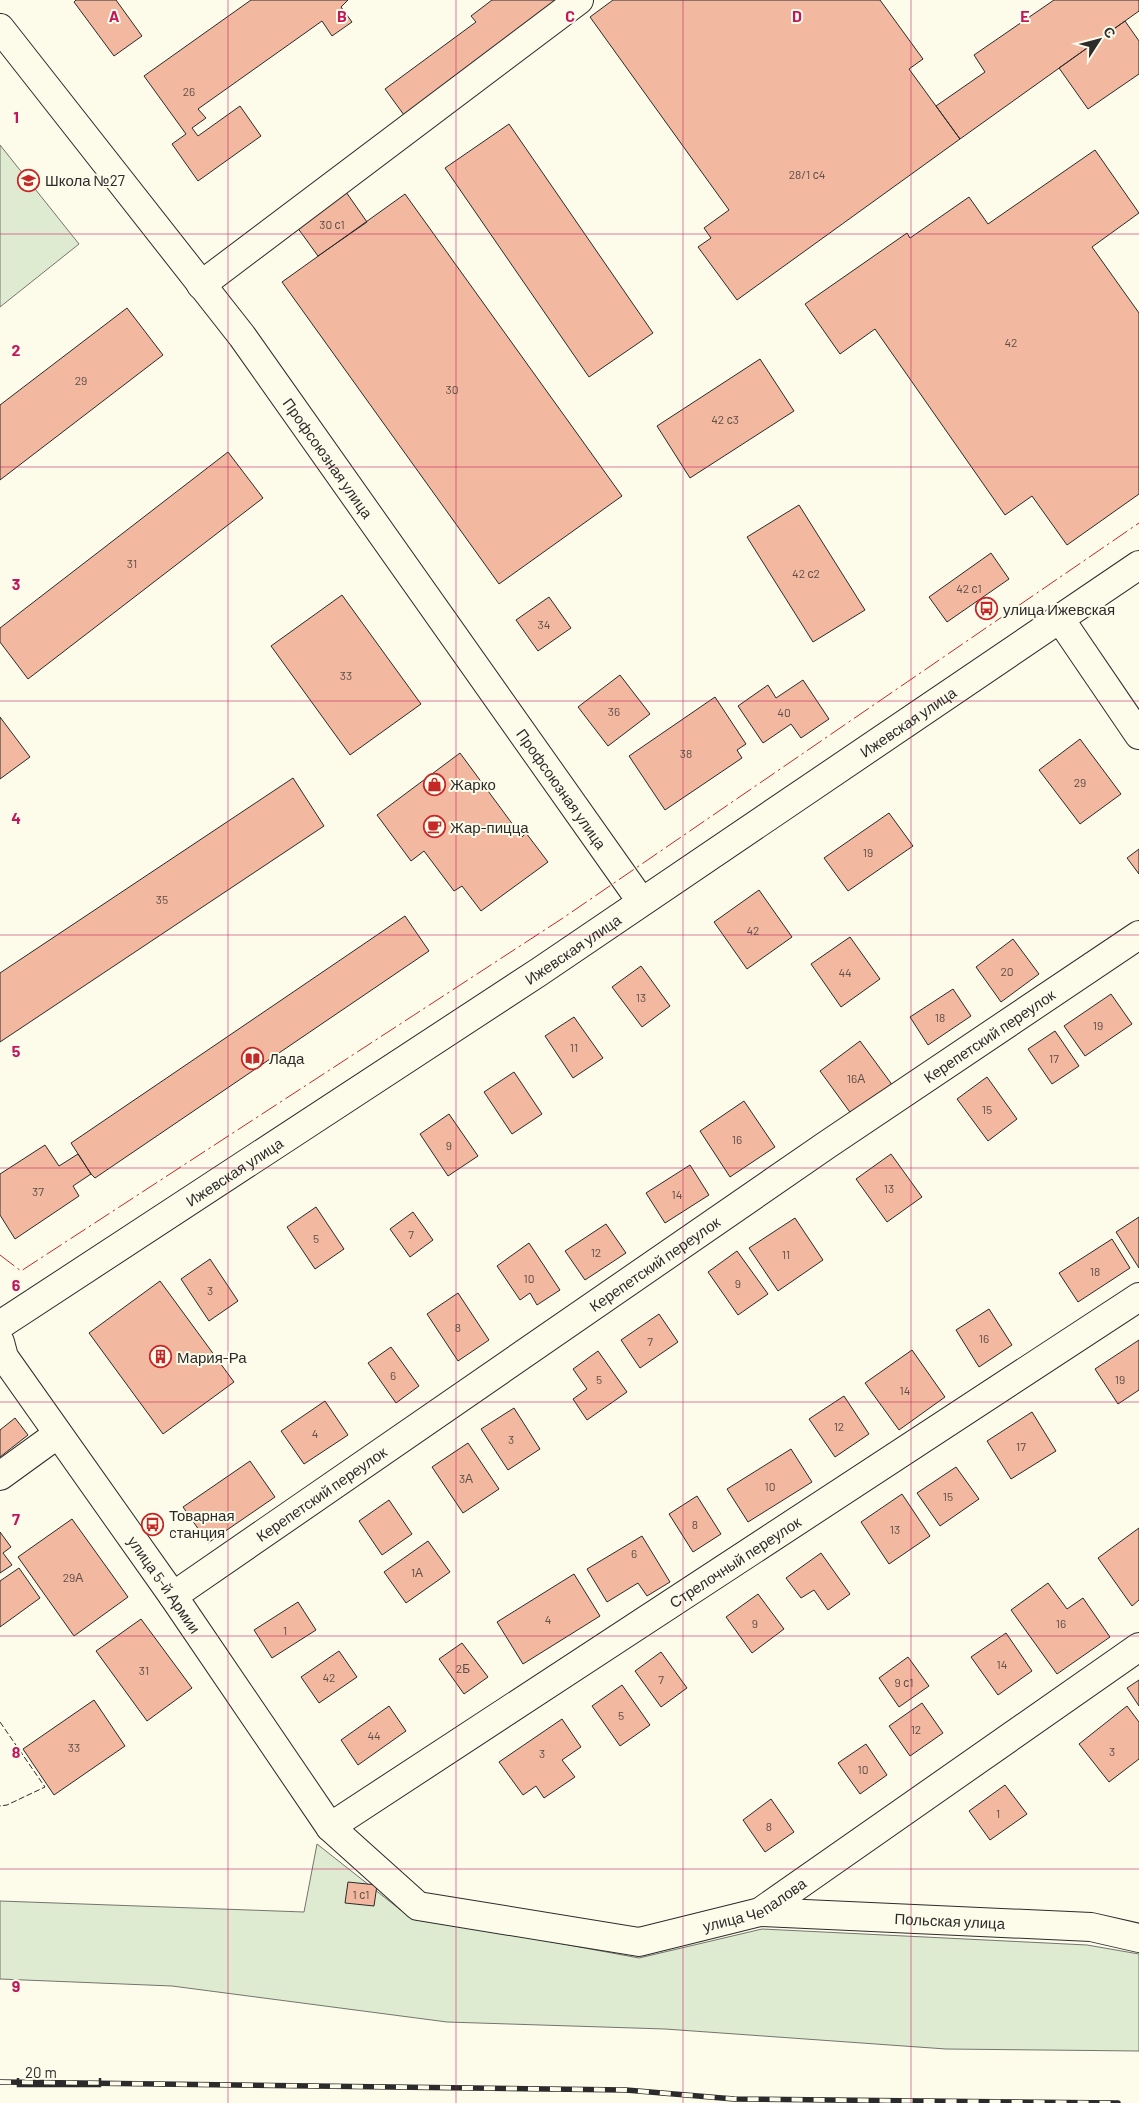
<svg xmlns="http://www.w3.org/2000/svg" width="1139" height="2103" viewBox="0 0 1139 2103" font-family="Barlow,sans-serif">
  <rect width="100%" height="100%" fill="#fdfbea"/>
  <path fill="#deebd1" stroke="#74746e" d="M0,145L79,244L0,307Z
    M317,1844L407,1915L639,1958L762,1929L1087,1945L1139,1954V2051L946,2049L665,2029L447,2022L172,1986L0,1979V1901L304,1912Z"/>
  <path fill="#f2b8a0" stroke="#2b2b2b" d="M76,0H116L142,36L114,56L74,2Z
    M251,0H348L341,7L352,22L332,36L322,21L198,109L206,118L192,128L198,136L240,106L261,136L198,181L172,144L186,134L144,76Z
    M492,0H558L404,115L385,89L476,22L471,16Z
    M613,0H880L923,59L909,69L960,139L737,300L698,247L711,238L704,228L729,210L590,17Z
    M1054,0H1139V11L960,139L936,106L985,72L974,55Z
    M1125,21L1139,41V74L1088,109L1059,68Z
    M509,124L653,333L589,377L445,168Z
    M1095,150L1139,213L1092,247L1139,313V494L1067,545L1032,496L1005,515L875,329L840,354L805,304L907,233L910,238L969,197L988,224Z
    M346,192L367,222L318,256L297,227Z
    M405,194L622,496L499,584L282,282Z
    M127,308L163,355L0,480V405Z
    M760,359L794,411L690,478L657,426Z
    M228,452L263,498L28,679L0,642V628Z
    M799,505L865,610L813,642L747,537Z
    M991,553L1009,579L947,622L929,597Z
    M342,595L421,704L350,755L271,646Z
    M549,597L571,628L538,651L516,620Z
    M620,675L650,714L608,746L578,707Z
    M803,680L829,719L801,738L791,724L763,743L738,706L768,685L776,698Z
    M715,697L746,744L737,750L742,758L665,810L629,756Z
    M0,717L30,757L0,779Z
    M1080,739L1121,794L1080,824L1039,770Z
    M460,753L522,837L526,833L548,862L481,911L462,886L454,891L424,851L411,861L377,815Z
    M293,778L324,826L0,1042V973Z
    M889,813L913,846L848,891L824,858Z
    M1139,849V874L1127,858Z
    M759,890L792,937L747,969L714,922Z
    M405,916L429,951L95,1178L91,1174L71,1143Z
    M850,937L880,979L841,1007L811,964Z
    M1013,939L1039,974L1001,1002L976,967Z
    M641,966L670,1006L642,1027L612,987Z
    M953,989L971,1016L928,1045L910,1017Z
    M1111,994L1132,1024L1085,1056L1064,1026Z
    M574,1017L603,1058L573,1078L545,1036Z
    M1055,1031L1079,1066L1052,1084L1028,1049Z
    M860,1041L893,1086L852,1115L820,1071Z
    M514,1072L542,1114L512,1134L484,1092Z
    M987,1077L1017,1119L988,1141L957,1099Z
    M744,1101L775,1147L730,1177L700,1131Z
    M449,1114L478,1156L448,1176L420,1134Z
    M45,1145L59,1166L78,1154L91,1174L73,1186L79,1196L15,1239L0,1215V1174Z
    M891,1154L922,1197L887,1222L856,1179Z
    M690,1165L709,1195L665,1223L646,1193Z
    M316,1207L344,1249L315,1269L287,1227Z
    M413,1212L433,1240L410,1257L390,1229Z
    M1139,1217V1268L1116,1232Z
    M795,1218L823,1260L778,1291L749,1248Z
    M606,1224L626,1253L585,1280L565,1251Z
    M1112,1239L1130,1268L1078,1302L1059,1273Z
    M529,1243L560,1290L537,1305L530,1293L520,1300L497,1266Z
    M737,1251L768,1294L738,1315L708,1272Z
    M210,1259L238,1301L209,1321L181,1279Z
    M160,1281L234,1382L163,1434L89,1333Z
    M458,1293L489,1340L458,1361L427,1314Z
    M989,1309L1012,1345L979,1367L956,1330Z
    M659,1314L678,1342L640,1368L621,1340Z
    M1139,1340V1390L1118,1404L1095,1369Z
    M391,1347L419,1386L396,1403L368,1363Z
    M912,1350L945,1397L899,1430L865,1383Z
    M598,1351L627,1392L587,1420L573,1399L587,1389L573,1369Z
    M844,1396L869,1434L835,1457L809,1419Z
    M325,1401L348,1435L304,1464L281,1431Z
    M514,1408L540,1449L508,1470L481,1429Z
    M1032,1412L1056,1451L1011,1479L987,1441Z
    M15,1418L28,1435L0,1457V1430Z
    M468,1443L499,1489L463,1513L432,1467Z
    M791,1449L812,1482L748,1522L727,1489Z
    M250,1461L275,1497L208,1543L183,1507Z
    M956,1467L979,1499L940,1526L917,1493Z
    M902,1494L930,1536L889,1564L861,1522Z
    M697,1496L721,1534L693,1552L669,1514Z
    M389,1500L412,1534L382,1555L359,1521Z
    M72,1519L128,1597L74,1636L18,1557Z
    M1139,1528V1600L1132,1606L1098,1558Z
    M0,1532L11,1547L3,1553L12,1565L0,1573Z
    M642,1536L670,1582L647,1596L638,1583L607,1602L587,1569Z
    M428,1541L450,1572L406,1603L384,1572Z
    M821,1553L850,1594L828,1610L814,1590L801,1598L786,1578Z
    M19,1568L40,1598L0,1627V1581Z
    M574,1574L600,1616L523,1664L497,1622Z
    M1048,1583L1067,1609L1083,1598L1110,1637L1057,1674L1011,1610Z
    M758,1594L784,1629L752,1653L726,1617Z
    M298,1602L316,1630L272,1658L254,1630Z
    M141,1619L192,1688L147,1721L96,1651Z
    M1006,1633L1032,1671L998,1695L971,1657Z
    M462,1643L488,1677L464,1694L439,1659Z
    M339,1651L357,1677L319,1703L301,1677Z
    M661,1652L687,1688L661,1707L635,1671Z
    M908,1657L929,1686L899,1707L879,1678Z
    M1139,1680V1706L1127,1688Z
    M622,1685L650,1725L620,1746L592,1706Z
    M94,1700L125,1746L54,1795L23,1749Z
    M922,1703L943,1733L910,1756L889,1726Z
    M389,1706L406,1731L358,1765L341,1740Z
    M1127,1706L1139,1722V1759L1109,1782L1079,1744Z
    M562,1719L581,1747L562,1760L575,1777L544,1798L536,1786L523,1795L499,1762Z
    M866,1744L887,1775L860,1794L838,1763Z
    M1005,1785L1027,1814L990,1840L969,1811Z
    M771,1799L794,1832L765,1852L743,1820Z
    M348,1882L377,1885L374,1906L345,1903Z"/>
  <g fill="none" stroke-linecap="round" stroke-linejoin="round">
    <defs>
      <g id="minor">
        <path d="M201,285L579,0"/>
        <path d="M1060,619L1139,735"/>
        <path id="s1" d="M0,1342L4,1357L173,1596L330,1827L418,1906L639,1942L760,1912L1139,1647"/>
        <path d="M0,1476L58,1434"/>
        <path id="s2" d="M173,1596L828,1144L1139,935"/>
        <path id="s3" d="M330,1827L1139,1297"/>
        <path id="s4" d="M760,1912L1091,1927L1139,1938"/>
      </g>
      <g id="major">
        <path id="s5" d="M0,28L242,336L641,901"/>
        <path id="s6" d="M0,1325L539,972L1139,565"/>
      </g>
    </defs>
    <use href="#minor" stroke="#2b2b2b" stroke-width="30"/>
    <use href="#major" stroke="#2b2b2b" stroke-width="30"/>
    <use href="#minor" stroke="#fdfbea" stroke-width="28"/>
    <use href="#major" stroke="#fdfbea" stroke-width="28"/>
    <defs>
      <path id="rail" d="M0,2082L626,2090L734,2099L1118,2103"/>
    </defs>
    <use href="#rail" stroke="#2b2b2b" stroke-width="5.5"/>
    <use href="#rail" stroke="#fdfbea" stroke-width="4" stroke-dasharray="11" stroke-linecap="butt"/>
    <path stroke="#2b2b2b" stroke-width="1" stroke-dasharray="6 2.5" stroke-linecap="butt" d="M0,1722L45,1787L7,1805L0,1806"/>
    <path stroke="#c62828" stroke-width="1" stroke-dasharray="18 4 2.5 4" stroke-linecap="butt" d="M0,1255L21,1271L563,918L1139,523"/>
  </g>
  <path fill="none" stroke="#c2185b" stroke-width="1" stroke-opacity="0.55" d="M228,0V2103M456,0V2103M683,0V2103M911,0V2103M0,234H1139M0,467H1139M0,701H1139M0,935H1139M0,1168H1139M0,1402H1139M0,1636H1139M0,1869H1139"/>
  <defs>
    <symbol id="school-ring" viewBox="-11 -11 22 22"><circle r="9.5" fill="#fdfbea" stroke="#c62828" stroke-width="1.5"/><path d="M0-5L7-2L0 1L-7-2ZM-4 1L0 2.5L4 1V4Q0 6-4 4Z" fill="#c62828"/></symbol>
    <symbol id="bus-ring" viewBox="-11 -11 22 22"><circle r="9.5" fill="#fdfbea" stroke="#c62828" stroke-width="1.5"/><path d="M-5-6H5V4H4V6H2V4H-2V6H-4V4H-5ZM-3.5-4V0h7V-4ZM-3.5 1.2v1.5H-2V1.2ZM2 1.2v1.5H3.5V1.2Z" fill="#c62828"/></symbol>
    <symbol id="shop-ring" viewBox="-11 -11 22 22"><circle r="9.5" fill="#fdfbea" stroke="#c62828" stroke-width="1.5"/><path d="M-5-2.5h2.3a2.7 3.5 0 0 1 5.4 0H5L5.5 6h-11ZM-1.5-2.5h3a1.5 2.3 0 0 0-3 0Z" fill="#c62828"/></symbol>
    <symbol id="cafe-ring" viewBox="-11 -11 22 22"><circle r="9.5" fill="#fdfbea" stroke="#c62828" stroke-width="1.5"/><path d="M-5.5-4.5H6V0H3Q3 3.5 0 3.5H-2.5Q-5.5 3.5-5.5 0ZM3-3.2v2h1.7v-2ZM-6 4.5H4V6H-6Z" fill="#c62828"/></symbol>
    <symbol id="library-ring" viewBox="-11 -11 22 22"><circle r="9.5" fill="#fdfbea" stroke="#c62828" stroke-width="1.5"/><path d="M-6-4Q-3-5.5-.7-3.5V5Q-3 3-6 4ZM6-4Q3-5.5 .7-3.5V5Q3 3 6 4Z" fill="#c62828"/></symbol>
    <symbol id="building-ring" viewBox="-11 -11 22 22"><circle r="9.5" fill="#fdfbea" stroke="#c62828" stroke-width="1.5"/><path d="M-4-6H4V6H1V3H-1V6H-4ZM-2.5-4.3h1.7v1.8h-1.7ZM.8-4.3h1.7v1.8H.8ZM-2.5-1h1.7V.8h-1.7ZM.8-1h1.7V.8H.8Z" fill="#c62828"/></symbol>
  </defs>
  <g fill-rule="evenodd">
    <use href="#school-ring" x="16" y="168" width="25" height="25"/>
    <use href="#bus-ring" x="974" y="596" width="25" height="25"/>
    <use href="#shop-ring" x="422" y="772" width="25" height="25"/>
    <use href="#cafe-ring" x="422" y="814" width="25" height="25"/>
    <use href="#library-ring" x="240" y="1046" width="25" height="25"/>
    <use href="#building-ring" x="148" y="1344" width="25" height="25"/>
    <use href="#bus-ring" x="140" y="1512" width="25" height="25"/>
  </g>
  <g text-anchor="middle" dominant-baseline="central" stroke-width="4" stroke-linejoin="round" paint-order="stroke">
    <g font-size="12" fill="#5d4e48">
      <text x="189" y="91">26</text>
      <text x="807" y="174">28/1 с4</text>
      <text x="332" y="224">30 с1</text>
      <text x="1011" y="342">42</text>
      <text x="81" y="380">29</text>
      <text x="452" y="389">30</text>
      <text x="725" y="419">42 с3</text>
      <text x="132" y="563">31</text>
      <text x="806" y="573">42 с2</text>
      <text x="969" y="588">42 с1</text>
      <text x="544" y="624">34</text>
      <text x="346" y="675">33</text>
      <text x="614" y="711">36</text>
      <text x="784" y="712">40</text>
      <text x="686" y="753">38</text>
      <text x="1080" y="782">29</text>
      <text x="868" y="852">19</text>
      <text x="162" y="899">35</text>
      <text x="753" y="930">42</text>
      <text x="1007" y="971">20</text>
      <text x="845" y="972">44</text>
      <text x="641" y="997">13</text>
      <text x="940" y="1017">18</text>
      <text x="1098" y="1025">19</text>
      <text x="574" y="1047">11</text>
      <text x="1054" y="1058">17</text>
      <text x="856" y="1078">16А</text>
      <text x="987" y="1109">15</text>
      <text x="737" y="1139">16</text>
      <text x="449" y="1145">9</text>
      <text x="889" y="1188">13</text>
      <text x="38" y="1191">37</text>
      <text x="677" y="1194">14</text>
      <text x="411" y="1234">7</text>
      <text x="316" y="1238">5</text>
      <text x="596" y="1252">12</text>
      <text x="786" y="1254">11</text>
      <text x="1095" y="1271">18</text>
      <text x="529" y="1278">10</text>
      <text x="738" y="1283">9</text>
      <text x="210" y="1290">3</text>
      <text x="458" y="1327">8</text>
      <text x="984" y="1338">16</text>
      <text x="650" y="1341">7</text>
      <text x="393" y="1375">6</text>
      <text x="599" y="1379">5</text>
      <text x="1120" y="1379">19</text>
      <text x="905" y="1390">14</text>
      <text x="839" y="1426">12</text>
      <text x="315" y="1433">4</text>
      <text x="511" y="1439">3</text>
      <text x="1021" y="1446">17</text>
      <text x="466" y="1478">3А</text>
      <text x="770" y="1486">10</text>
      <text x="948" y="1496">15</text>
      <text x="695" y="1524">8</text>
      <text x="895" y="1529">13</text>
      <text x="634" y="1553">6</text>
      <text x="417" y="1572">1А</text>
      <text x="73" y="1577">29А</text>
      <text x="548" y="1619">4</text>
      <text x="755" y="1623">9</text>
      <text x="1061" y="1623">16</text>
      <text x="285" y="1630">1</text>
      <text x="1002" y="1664">14</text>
      <text x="463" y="1668">2Б</text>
      <text x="144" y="1670">31</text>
      <text x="329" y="1677">42</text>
      <text x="661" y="1679">7</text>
      <text x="904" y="1682">9 с1</text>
      <text x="621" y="1715">5</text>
      <text x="916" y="1729">12</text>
      <text x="374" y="1735">44</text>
      <text x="74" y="1747">33</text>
      <text x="1112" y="1751">3</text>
      <text x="542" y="1753">3</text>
      <text x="863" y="1769">10</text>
      <text x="998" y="1813">1</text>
      <text x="769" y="1826">8</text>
      <text x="361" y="1894">1 с1</text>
    </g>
    <g font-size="15" fill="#2b2b2b" stroke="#fdfbea" text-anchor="start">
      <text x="45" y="180">Школа №27</text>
      <text x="1003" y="609">улица Ижевская</text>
      <text x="450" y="784">Жарко</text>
      <text x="450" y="827">Жар-пицца</text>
      <text x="269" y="1058">Лада</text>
      <text x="177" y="1357">Мария-Ра</text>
      <text x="169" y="1515">Товарная<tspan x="169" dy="17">cтанция</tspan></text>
    </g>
    <g font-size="15" fill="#2b2b2b" stroke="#fdfbea">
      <text stroke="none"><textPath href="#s5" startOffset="541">Профсоюзная улица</textPath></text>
      <text stroke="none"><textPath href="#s6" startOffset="1090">Ижевская улица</textPath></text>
      <text stroke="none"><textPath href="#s5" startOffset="946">Профсоюзная улица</textPath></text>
      <text stroke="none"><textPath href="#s6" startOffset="685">Ижевская улица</textPath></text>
      <text stroke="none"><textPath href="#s2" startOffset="990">Керепетский переулок</textPath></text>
      <text stroke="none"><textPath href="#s6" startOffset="280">Ижевская улица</textPath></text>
      <text stroke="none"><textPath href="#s2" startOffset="585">Керепетский переулок</textPath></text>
      <text stroke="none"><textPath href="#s2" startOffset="180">Керепетский переулок</textPath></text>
      <text stroke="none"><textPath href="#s3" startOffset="484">Стрелочный переулок</textPath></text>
      <text stroke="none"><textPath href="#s1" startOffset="294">улица 5-й Армии</textPath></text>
      <text stroke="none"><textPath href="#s1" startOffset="1052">улица Чепалова</textPath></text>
      <text stroke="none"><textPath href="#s4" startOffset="190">Польская улица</textPath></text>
    </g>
  </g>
  <g font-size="16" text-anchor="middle" font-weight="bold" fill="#c2185b" stroke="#fdfbea" stroke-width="4" stroke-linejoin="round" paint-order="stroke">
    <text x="114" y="22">A</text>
    <text x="342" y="22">B</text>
    <text x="570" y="22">C</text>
    <text x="797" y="22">D</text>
    <text x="1025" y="22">E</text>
    <text x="16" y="123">1</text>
    <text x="16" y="356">2</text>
    <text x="16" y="590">3</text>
    <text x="16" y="824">4</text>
    <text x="16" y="1057">5</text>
    <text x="16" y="1291">6</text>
    <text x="16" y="1525">7</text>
    <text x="16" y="1758">8</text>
    <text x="16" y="1992">9</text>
  </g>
  <g transform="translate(1099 40) rotate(54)" stroke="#fdfbea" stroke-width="4" paint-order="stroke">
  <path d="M0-4L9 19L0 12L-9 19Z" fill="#2b2b2b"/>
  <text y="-8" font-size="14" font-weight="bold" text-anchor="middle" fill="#2b2b2b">С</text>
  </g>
  <path d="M18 2078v8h82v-8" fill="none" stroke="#2b2b2b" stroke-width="2.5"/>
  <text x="25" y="2078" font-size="15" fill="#2b2b2b" stroke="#fdfbea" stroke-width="4" paint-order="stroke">20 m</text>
</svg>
